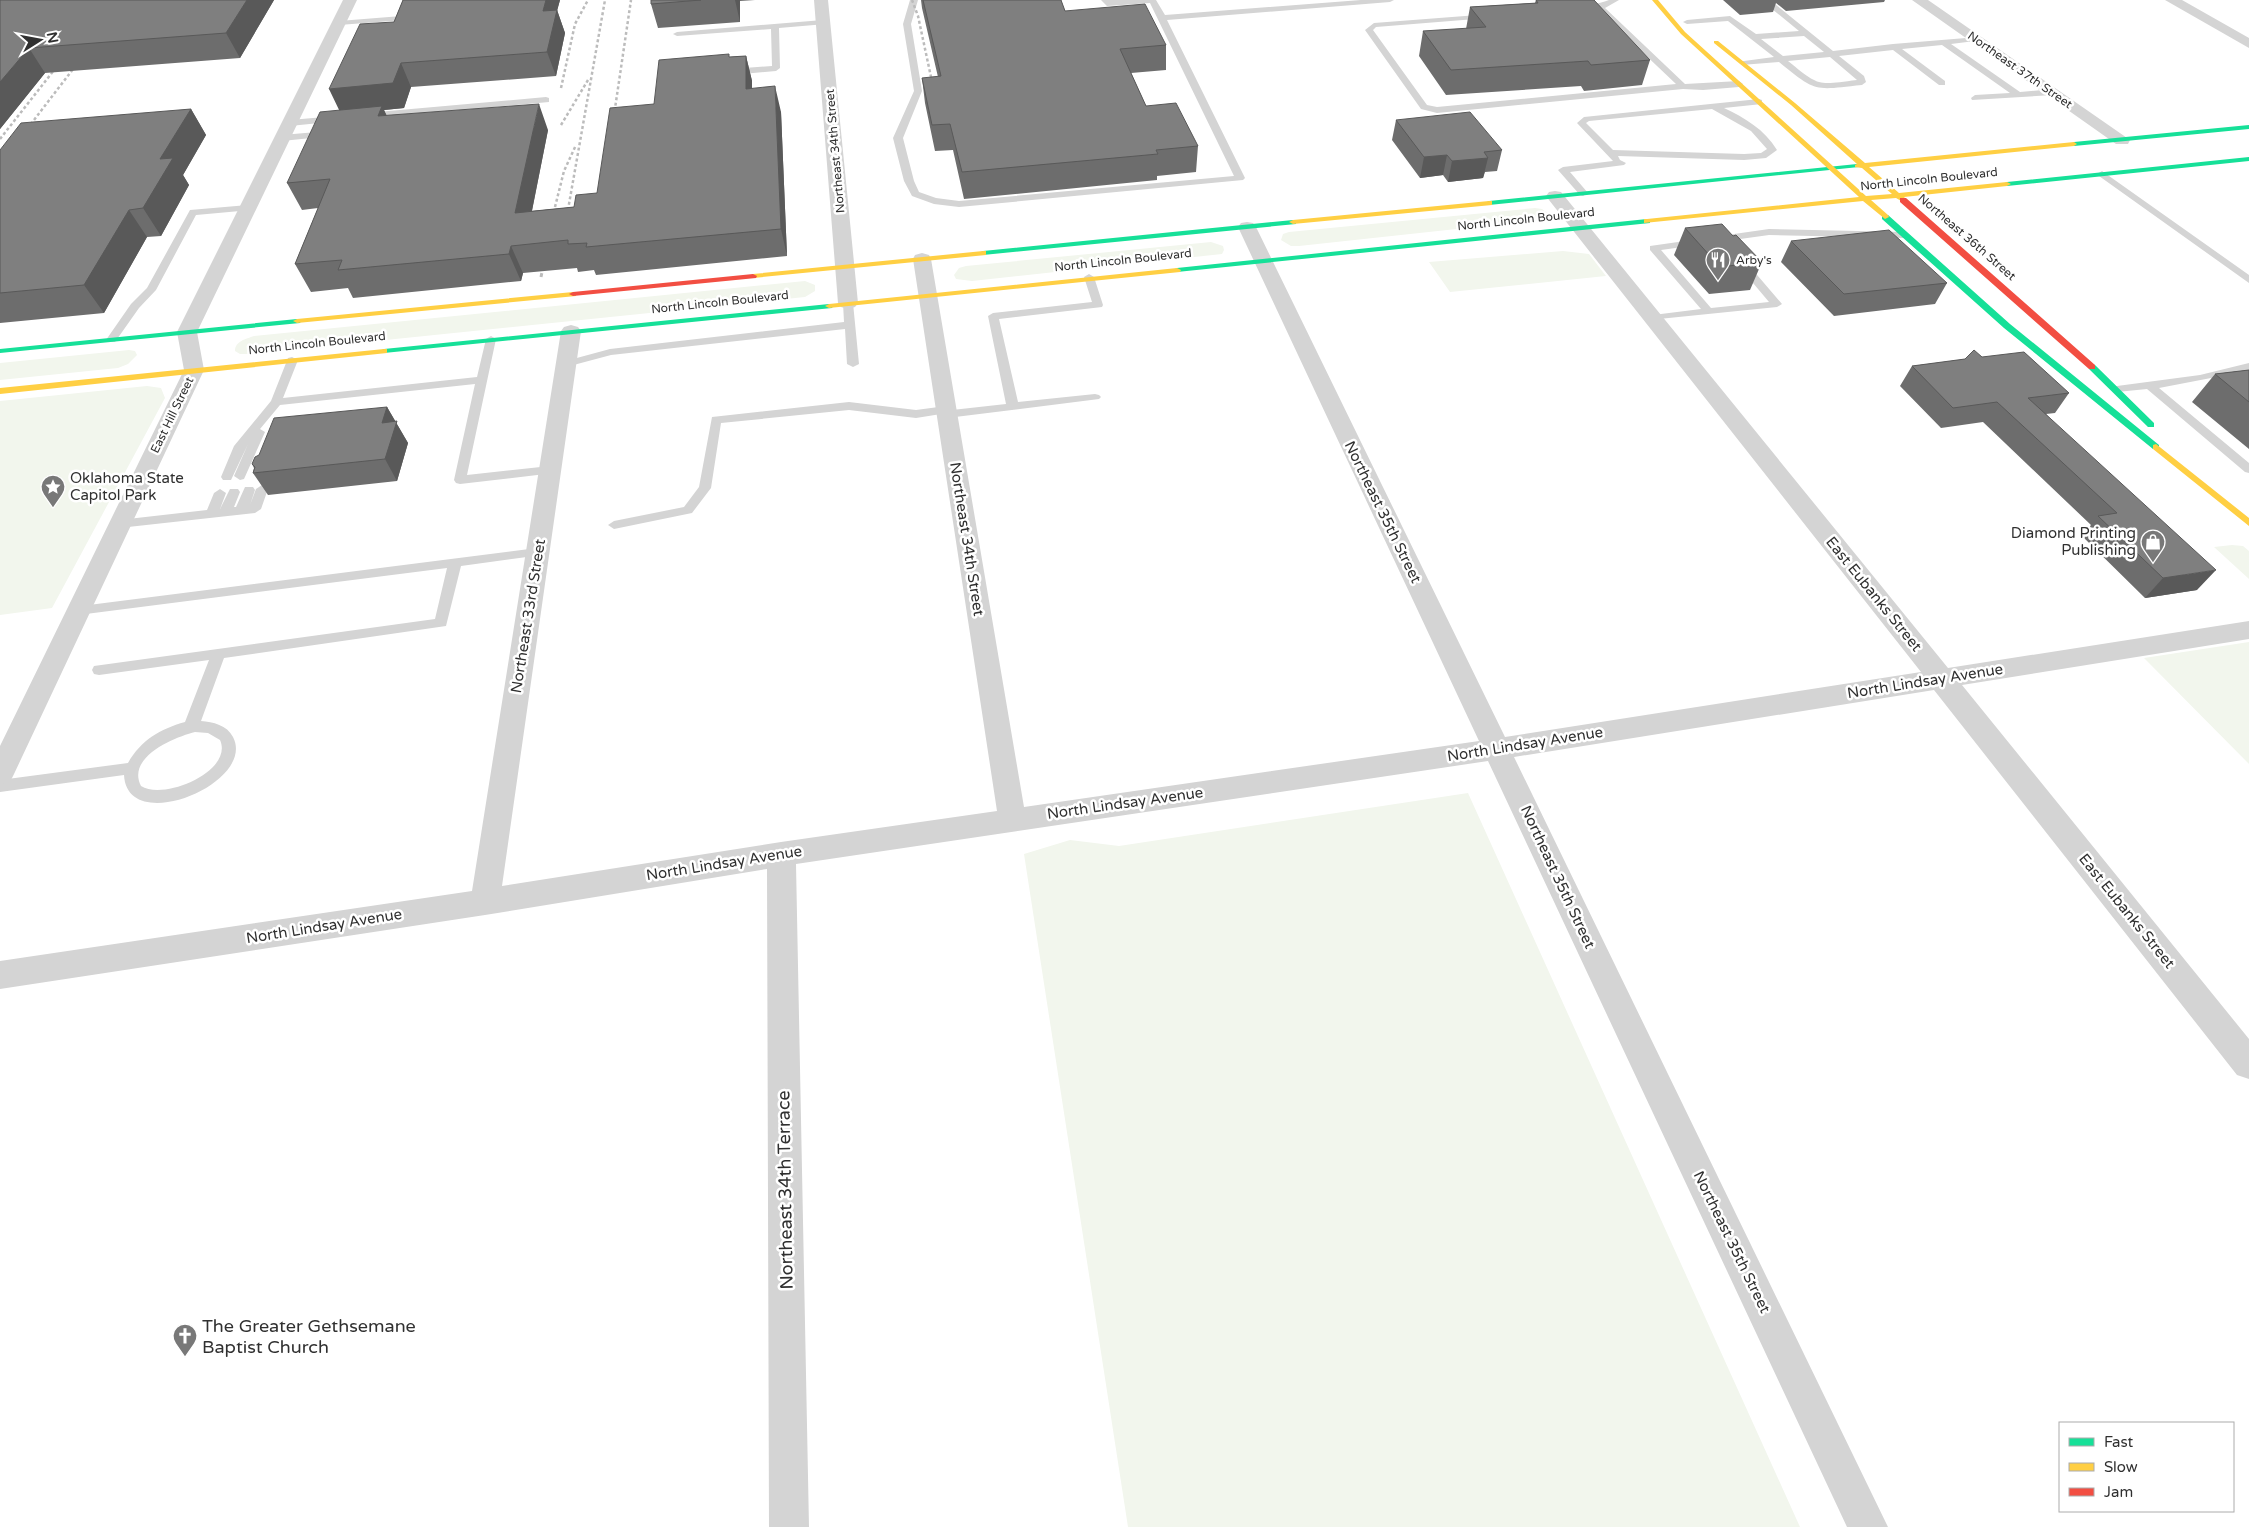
<svg xmlns="http://www.w3.org/2000/svg" width="2249" height="1527" viewBox="0 0 2249 1527" font-family="'Varela Round',sans-serif">
  <rect width="100%" height="100%" fill="#fff"/>
  <path fill="#f2f6ed" d="M1535,208L1542,209L1550,215L1549,219L1299,246H1291L1281,240L1283,234L1289,232Z
    M1211,242L1223,246L1224,250L1222,254L972,281L956,279L954,275L959,268L966,266Z
    M1563,251L1589,254L1606,276L1450,292L1429,262Z
    M805,281L815,285V291L805,297L250,354H240L235,351C235,341 246,339 254,336Z
    M129,350L135,351L137,355L128,364L118,368L0,380V363Z
    M147,386L161,388L165,398L52,608L0,615V401Z
    M2232,545L2243,546L2249,551V579L2214,547Z
    M2249,642V764L2144,658Z
    M1468,793L1800,1527H1128L1024,854L1070,840L1119,846Z"/>
  <g fill="none" stroke-linecap="round" stroke-linejoin="round">
    <path fill="#d4d4d4" fill-rule="evenodd" d="M910,0H918L911,24L922,91L903,138L914,181L919,192L936,198L959,201L1234,176L1150,3L1107,6L1101,0H1156L1165,15L1361,0H1394L1390,2L1167,20L1245,178L1243,180L959,207L934,204L912,196L904,181L893,138L914,91L903,24Z
      M1609,0H1619L1605,8L1685,84L1739,81L1743,84L1739,87L1703,90L1683,89L1437,113L1421,109L1365,30L1374,23L1491,14L1492,16L1488,18L1376,27L1373,30L1427,105L1437,107L1676,84L1598,10L1580,11L1576,9C1584,4 1598,5 1609,0Z
      M1761,0H1770L1833,51L1893,44L1978,37L1979,39L1975,41L1951,44L2020,92L2053,89L2057,92L2053,95L1972,100L1971,98L1975,95L2010,93L1942,45L1902,49L1945,81V85H1939L1893,50L1839,56L1864,76L1866,82L1862,85C1814,90 1817,93 1779,62L1741,65V61H1744L1774,57L1728,21L1687,24L1683,22L1687,20L1730,16L1756,34L1799,31ZM1804,36L1824,52L1783,56L1761,39ZM1830,57L1857,80C1817,85 1820,87 1788,61Z
      M414,15L418,17L417,19L339,25L335,23L339,21Z
      M823,20L827,22L826,24L779,28L780,68L776,71L731,75L727,72L731,69L772,66L771,29L677,36L673,34L677,32Z
      M546,97L549,98V102L366,119L362,116L366,113Z
      M1759,99L1762,100V104L1724,108C1745,118 1764,129 1777,150L1766,158L1744,160L1618,156L1620,160L1626,163L1624,165L1570,172L1588,193L1583,196L1580,195L1558,170L1563,167L1613,161L1577,123L1584,117ZM1712,109L1751,131L1767,149L1761,153L1744,154L1613,150L1586,123L1589,121Z
      M336,116L340,119L339,121L290,126L286,123L290,120Z
      M328,131L331,132V136L282,141L277,138L282,135Z
      M2102,171L2249,275V283L2099,176L2097,174Z
      M248,205L251,206V210L196,215L156,290L139,308L115,342H107L106,340L131,304L147,288L190,210Z
      M1769,229L1904,232L1909,235L1904,238L1769,235L1661,250L1711,308L1769,302L1737,264L1742,261L1746,262L1782,304L1777,307L1649,320V316L1653,315L1701,309L1650,250V246Z
      M1089,274L1094,277L1103,305L1102,307L999,319L1018,402L1095,394L1099,395L1101,397L1099,399L947,418L941,414L916,418L849,410L721,423L711,488L692,513L614,529L608,525L614,521L684,507L699,487L712,417L849,402L916,410L946,406L952,410L1006,404L988,316L993,313L1092,302L1084,277Z
      M848,300L853,303L859,364L853,367L847,364L845,329L611,355L566,367L560,364L562,362L610,349L844,322L843,303Z
      M491,336L496,339L467,475L550,466L556,470L554,473L460,484L456,483L454,480L475,384L280,405L260,429L265,432L244,479L240,480L234,476L248,444L231,480H223L221,477L234,446L271,401L288,358L292,357L298,360L283,398L477,377L486,339Z
      M2249,363V370L2237,373L2159,388L2249,463V473L2245,472L2147,389L2117,392L2111,389L2117,386L2200,375Z
      M262,485L268,489L261,509L255,513L119,528L113,524L119,520L207,510L214,493L220,489L226,493L220,509L230,489H238L240,492L234,507H236L245,487H253L255,490L250,505L256,489Z
      M537,548L543,552L542,555L461,566L446,626L224,658L201,721C213,722 227,725 233,737C257,783 127,837 124,775L0,792V780L128,763C141,740 160,729 185,722L209,660L99,675L94,674L92,670L94,666L435,619L447,568L78,615L73,613L71,610L73,607ZM195,732L208,733L220,740C234,771 164,801 141,786C126,757 175,737 195,732Z"/>
    <path fill="#d4d4d4" fill-rule="evenodd" d="M343,0H357L197,332L204,370L14,774L10,782L0,785V746L184,370L177,332Z
      M814,0H828L858,303L855,307L848,309L841,307L838,303Z
      M1912,0H1928L2130,140L2128,144H2116Z
      M2165,0H2182L2249,38V48Z
      M1555,191L1561,192L1948,668L2249,621V639L1962,685L2249,1039V1079L2237,1075L1934,690L1514,757L1888,1527H1847L1488,761L796,864L809,1527H769L767,869L485,915L0,989V961L472,891L561,331L564,327L571,325L578,327L581,331L502,886L781,842L997,811L913,259L915,255L922,253L929,255L931,259L1024,807L1479,741L1238,227L1241,223L1247,222L1253,223L1256,227L1505,737L1921,672L1549,200L1546,196L1549,192Z"/>
    <path fill="#16e098" fill-rule="evenodd" d="M2249,125V129L2074,146L2071,144L2074,142Z
      M2249,157V161L2007,186L2003,184L2007,182Z
      M1857,164L1860,166L1859,167L1489,205L1485,203L1489,201Z
      M1882,215H1888L2010,324L2159,445V449H2153L2004,328L1882,219Z
      M1647,219H1650V223L1177,272L1173,270L1177,268Z
      M1293,220H1296V224L983,255L979,253L983,251Z
      M829,304L833,306L832,308L384,353L380,351L384,349Z
      M297,319L301,321L300,323L0,353V349Z
      M2092,364L2095,365L2154,423V427H2148L2089,369V365Z"/>
    <path fill="#ffcf43" fill-rule="evenodd" d="M1652,0H1658L1685,32L1866,196L1892,194L1862,168L1855,167V165L1857,164L1791,105L1714,43V41H1718L1795,103L1865,163L2074,142L2077,144L2074,146L1869,167L1899,193L2007,182L2011,184L2007,186L1904,197L1907,200L1903,202L1896,198L1871,200L1888,215L1889,217L1885,219L1863,201L1644,223V219H1647L1859,197L1681,34Z
      M1489,201H1492V205L1293,224L1289,222L1293,220Z
      M983,251H986V255L753,278L749,276L753,274Z
      M1177,268L1181,270L1180,272L829,308L825,306L829,304Z
      M573,292H576V296L297,323L293,321L297,319Z
      M384,349H387V353L0,394V388Z
      M2156,444L2249,518V526L2153,449V445Z"/>
    <path fill="#f24e42" fill-rule="evenodd" d="M1900,198H1906L2095,365V369H2089L1900,202Z
      M753,274L757,276L756,278L573,296L569,294L573,292Z"/>
    <path stroke="#bcbcbc" stroke-width="2.5" stroke-dasharray="3 2.5" stroke-linecap="butt" d="M912,0L918,16L934,91
      M561,88L575,24L588,0
      M613,122L631,0
      M561,125L588,80
      M24,133L80,60
      M0,139L62,60
      M566,221L605,0
      M551,223L564,171L576,145"/>
    <path stroke="#bcbcbc" stroke-width="3" stroke-dasharray="4 3" stroke-linecap="butt" d="M541,277L545,258"/>
  </g>
  <path fill="#6d6d6d" d="M0,0H274L240,58L45,73L0,129Z
    M403,0H560L557,10L565,33L556,76L411,87L404,108L384,110L387,116L548,130L532,211L574,207L597,193L654,104L730,57L746,56L752,81V88L781,112L787,256L596,275L594,270L578,272L577,268L523,273L521,281L353,298L348,288L311,292L295,264L318,208L302,210L287,183L340,110L394,22Z
    M651,0H755L740,1V22L658,28L651,4Z
    M921,0H1061L1065,11L1166,45V70L1131,73L1146,106L1198,146L1196,172L1157,176V180L964,199L953,150L935,151L925,103L922,78L938,77L922,8Z
    M1536,0L1650,60L1642,85L1584,91L1581,86L1446,95L1419,56L1423,31L1466,29L1470,7L1535,3Z
    M1723,0H1885L1884,2L1786,11L1776,3L1773,12L1740,15Z
    M191,109L206,135L183,175L189,185L161,236L147,237L104,313L0,323V150Z
    M1396,120L1502,150L1497,171L1485,172L1483,178L1448,182L1443,175L1420,178L1392,140Z
    M1685,228L1733,236L1762,262L1750,290L1709,294L1674,255Z
    M1791,241L1947,283L1935,304L1834,316L1781,262Z
    M1982,357L2069,393L2055,413L2046,414L2197,590L2145,598L2082,536L2091,525L1983,422L1941,428L1900,386L1912,366Z
    M2249,370V449L2192,402L2215,374Z
    M387,407L408,443L397,481L268,495L253,473L254,468L252,464Z"/>
  <path fill="#595959" d="M247,0H274L240,58L226,33Z
    M546,0H560L551,34L543,11Z
    M735,0H740V22Z
    M557,10L565,33L556,76L547,52Z
    M29,48L45,73L0,129V82Z
    M746,56L752,81V114L746,89Z
    M401,63L411,87L404,108L384,110L394,133L341,114L329,89Z
    M775,86L781,112L787,256L781,229Z
    M539,104L548,130L526,240L515,213Z
    M191,109L206,135L183,175L189,185L161,236L143,208L160,159Z
    M1447,155L1443,175L1420,178L1424,157Z
    M1488,158L1483,178L1448,182L1452,161Z
    M129,210L147,237L104,313L84,285Z
    M511,246L523,273L521,281L509,254Z
    M387,407L408,443L397,481L385,459L382,423Z
    M2216,570L2197,590L2145,598L2163,578Z"/>
  <path fill="#7f7f7f" stroke="#595959" d="M0,0H247L226,33L29,48L0,82Z
    M403,0H546L543,11L557,10L547,52L401,63L393,83L329,89L360,24L394,22Z
    M651,0H701L651,4Z
    M923,0H1061L1065,11L1145,4L1166,45L1120,49L1146,106L1176,103L1198,146L1156,150L1158,154L962,172L950,124L932,125L922,78L941,76Z
    M1536,0H1594L1650,60L1591,65L1588,61L1451,70L1423,31L1486,27L1470,7L1538,3Z
    M729,54V57L746,56V89L775,86L781,229L586,247L587,243L568,244V240L511,246L509,254L338,270L342,260L295,264L330,179L287,183L320,112L382,106L378,116L539,104L515,213L574,207L576,195L597,193L610,108L654,104L659,60Z
    M191,109L160,159L173,158L143,208L129,210L84,285L0,293V150L21,123Z
    M1470,112L1502,150L1484,152L1488,158L1452,161L1447,155L1424,157L1396,120Z
    M1722,224L1733,236L1736,235L1762,262L1720,267L1685,228Z
    M1889,230L1947,283L1844,294L1791,241Z
    M1974,350L1982,357L2024,352L2069,393L2028,398L2216,570L2163,578L2098,516L2117,513L1997,402L1953,408L1912,366L1965,359Z
    M2249,370V402L2215,374Z
    M387,407L382,423L397,421L385,459L253,473L255,467L252,464L255,457L259,455L274,418Z"/>
  <defs>
    <symbol id="restaurant-pin" viewBox="-11 -11 22 30"><path d="M0 17L-7.5 6A9.5 9.5 0 1 1 7.5 6Z" fill="#787878" stroke="#fff"/><path d="M-5-6h1v4h1v-4h1v4h1v-4h1v5L-1.5 .5V6h-2V.5L-5-1ZM5-6V6H3V1.5H1.5Q1.5-4 5-6Z" fill="#fff"/></symbol>
    <symbol id="sight-pin" viewBox="-11 -11 22 30"><path d="M0 17L-7.5 6A9.5 9.5 0 1 1 7.5 6Z" fill="#787878" stroke="#fff"/><path d="M0-6L1.8-2.2L6-1.7L2.9 1.2L3.7 5.4L0 3.3L-3.7 5.4L-2.9 1.2L-6-1.7L-1.8-2.2Z" fill="#fff"/></symbol>
    <symbol id="shop-pin" viewBox="-11 -11 22 30"><path d="M0 17L-7.5 6A9.5 9.5 0 1 1 7.5 6Z" fill="#787878" stroke="#fff"/><path d="M-5-2.5h2.3a2.7 3.5 0 0 1 5.4 0H5L5.5 6h-11ZM-1.5-2.5h3a1.5 2.3 0 0 0-3 0Z" fill="#fff"/></symbol>
    <symbol id="church-pin" viewBox="-11 -11 22 30"><path d="M0 17L-7.5 6A9.5 9.5 0 1 1 7.5 6Z" fill="#787878" stroke="#fff"/><path d="M-1.2-6h2.4v3.5h3.3v2.4h-3.3V6h-2.4V-.1h-3.3v-2.4h3.3Z" fill="#fff"/></symbol>
  </defs>
  <g fill-rule="evenodd">
    <use href="#restaurant-pin" x="1704" y="246" width="28" height="38"/>
    <use href="#sight-pin" x="39" y="473" width="28" height="38"/>
    <use href="#shop-pin" x="2139" y="528" width="28" height="38"/>
    <use href="#church-pin" x="171" y="1322" width="28" height="38"/>
  </g>
  <g text-anchor="middle" dominant-baseline="central" stroke-width="5" stroke-linejoin="round" paint-order="stroke">
    <g font-size="12" fill="#303030" stroke="#fff">
      <text transform="translate(2020 70) rotate(35)">Northeast 37th Street</text>
      <text transform="translate(835 151) rotate(-95)">Northeast 34th Street</text>
      <text transform="translate(1929 179) rotate(-6)">North Lincoln Boulevard</text>
      <text transform="translate(1526 219) rotate(-6)">North Lincoln Boulevard</text>
      <text transform="translate(1967 237) rotate(41)">Northeast 36th Street</text>
      <text transform="translate(1123 260) rotate(-6)">North Lincoln Boulevard</text>
      <text transform="translate(720 302) rotate(-6)">North Lincoln Boulevard</text>
      <text transform="translate(317 343) rotate(-6)">North Lincoln Boulevard</text>
      <text transform="translate(172 415) rotate(-64)">East Hill Street</text>
    </g>
    <g font-size="12" fill="#303030" stroke="#fff" text-anchor="start">
      <text x="1736" y="260">Arby's</text>
    </g>
    <g font-size="15" fill="#303030" stroke="#fff" text-anchor="start">
      <text x="70" y="478">Oklahoma State<tspan x="70" dy="17">Capitol Park</tspan></text>
      <text x="2136" y="533" text-anchor="end">Diamond Printing<tspan x="2136" dy="17">Publishing</tspan></text>
    </g>
    <g font-size="15" fill="#303030" stroke="#fff">
      <text transform="translate(1383 512) rotate(64)">Northeast 35th Street</text>
      <text transform="translate(967 539) rotate(81)">Northeast 34th Street</text>
      <text transform="translate(1874 594) rotate(51)">East Eubanks Street</text>
      <text transform="translate(528 616) rotate(-81)">Northeast 33rd Street</text>
      <text transform="translate(1925 681) rotate(-9)">North Lindsay Avenue</text>
      <text transform="translate(1525 744) rotate(-9)">North Lindsay Avenue</text>
      <text transform="translate(1125 803) rotate(-8)">North Lindsay Avenue</text>
      <text transform="translate(724 863) rotate(-9)">North Lindsay Avenue</text>
      <text transform="translate(1558 877) rotate(65)">Northeast 35th Street</text>
      <text transform="translate(2127 911) rotate(51)">East Eubanks Street</text>
      <text transform="translate(324 926) rotate(-9)">North Lindsay Avenue</text>
      <text transform="translate(1732 1242) rotate(64)">Northeast 35th Street</text>
    </g>
    <g font-size="18" fill="#303030" stroke="#fff">
      <text transform="translate(785 1190) rotate(-91)">Northeast 34th Terrace</text>
    </g>
    <g font-size="18" fill="#303030" stroke="#fff" text-anchor="start">
      <text x="202" y="1326">The Greater Gethsemane<tspan x="202" dy="21">Baptist Church</tspan></text>
    </g>
  </g>
  <rect x="2059" y="1422" width="175" height="90" fill="#ffffff" stroke="#acacac"/>
  <rect x="2069" y="1438" width="25" height="8" fill="#16e098" stroke="#acacac"/>
  <text x="2104" y="1447" font-size="15" fill="#303030">Fast</text>
  <rect x="2069" y="1463" width="25" height="8" fill="#ffcf43" stroke="#acacac"/>
  <text x="2104" y="1472" font-size="15" fill="#303030">Slow</text>
  <rect x="2069" y="1488" width="25" height="8" fill="#f24e42" stroke="#acacac"/>
  <text x="2104" y="1497" font-size="15" fill="#303030">Jam</text>
  <g transform="translate(40 40) rotate(79)" stroke="#ffffff" stroke-width="4" paint-order="stroke">
  <path d="M0-4L9 19L0 12L-9 19Z" fill="#303030"/>
  <text y="-8" font-size="14" font-weight="bold" text-anchor="middle" fill="#303030">N</text>
  </g>
</svg>
